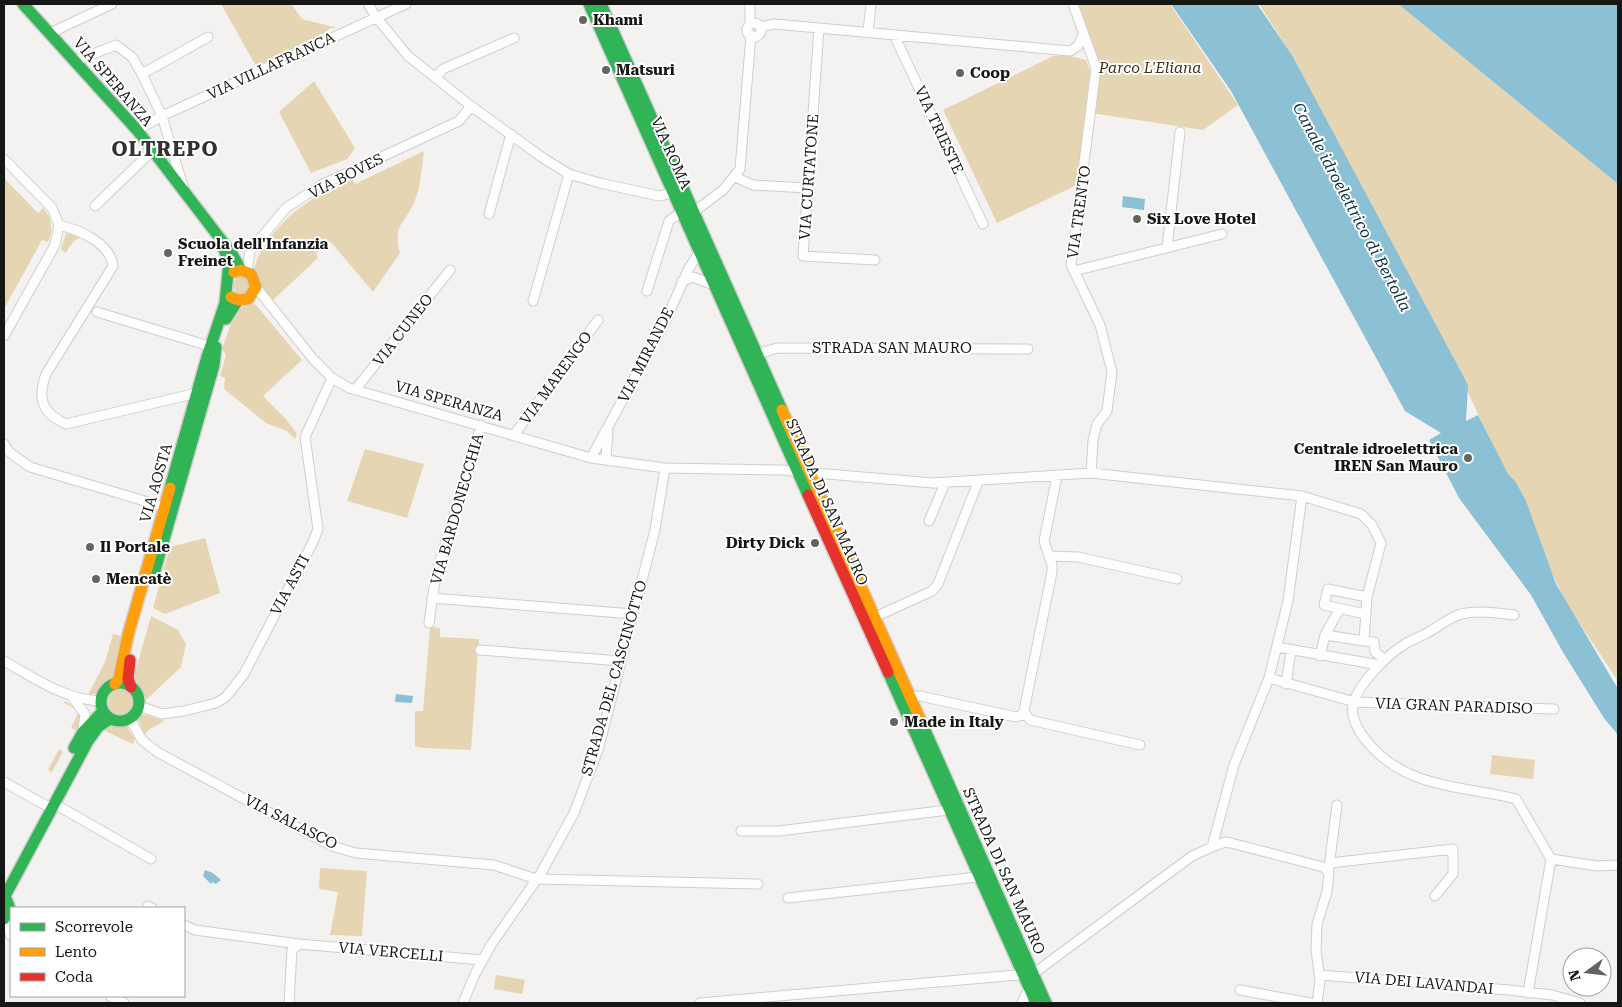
<svg xmlns="http://www.w3.org/2000/svg" width="1622" height="1007" viewBox="0 0 1622 1007" font-family="'Roboto Serif',serif">
  <rect width="100%" height="100%" fill="#f3f2f0"/>
  <path fill="#e6d5b2" d="M221,4H291L302,19L338,28H331L313,41L305,42L280,57L256,66Z
    M1074,4H1170L1238,105L1203,130L1091,113L1096,68Z
    M1259,4H1399L1618,184V681L1566,603L1447,347L1292,55Z
    M1066,55L1086,60L1090,71L1077,185L997,223L943,110L1053,56Z
    M314,81L355,148L347,159L311,173L279,112Z
    M424,151C422,167 421,185 415,200C406,224 392,223 400,253L373,292L330,241L316,253L318,258L273,300C265,292 256,283 255,271C254,263 259,255 263,249C283,214 317,194 352,178L355,184Z
    M4,178L38,213L43,208C52,217 54,230 48,242L42,240L4,309Z
    M66,233L84,237C74,238 71,244 66,253L61,249Z
    M233 285a8 8 0 1 1 16 0a8 8 0 1 1-16 0Z
    M255,304L302,360L263,396L285,418L297,434L295,439L287,431L266,423L224,389L225,378L220,376L226,355L222,349L231,323L241,308Z
    M365,449L424,464L407,518L347,501Z
    M205,538L220,593L165,614L153,608L170,547Z
    M151,616L178,630L186,644L181,667L147,699L134,676Z
    M430,627L440,628V637L479,639L471,750L422,748L415,746V711H423Z
    M113,634L125,637L115,678C106,684 99,695 88,695L105,662Z
    M108 702a13 13 0 1 1 26 0a13 13 0 1 1-26 0Z
    M65,701L82,713L83,721L77,731L71,728L79,711L64,703Z
    M143,715H146L165,721L150,729L144,735L138,718Z
    M109,724L127,727L135,739L133,744L103,730L96,741L93,740L99,732Z
    M59,749L63,752L52,772L48,770Z
    M1492,755L1535,760L1533,779L1490,774Z
    M320,868L367,871L362,936L330,935L338,892L319,889Z
    M496,975L525,980L522,994L494,989Z"/>
  <path fill="#8bc0d5" d="M1171,4H1257L1292,55L1468,385L1466,421L1478,415L1508,474L1515,481L1526,501L1556,584L1618,689V735L1604,718L1564,654L1531,595L1459,498L1429,440L1441,433L1405,411L1231,91Z
    M1399,4H1618V184L1402,7Z
    M1123,196L1145,199L1144,210L1122,207Z
    M396,694L413,696L412,703L395,702Z
    M205,870L213,873L221,880L216,884L212,882L211,884L203,876Z"/>
  <g fill="none" stroke-linecap="round" stroke-linejoin="round">
    <defs>
      <path id="street" d="M368,4L376,17L408,56L471,106L543,158L569,174L600,183L659,196L673,193
        M750,4V20L752,24
        M1073,4L1096,68L1071,265L1074,271L1222,234
        M747 30a7 7 0 1 1 14 0a7 7 0 1 1-14 0Z
        M760,27L774,24L819,28L1070,51L1078,46L1083,35
        M819,28L803,256L875,260
        M868,32L871,4
        M50,33L112,4
        M894,35L983,224
        M75,61L116,45L132,57L142,74L162,116L183,186
        M142,74L208,37
        M436,77L443,69L514,38
        M137,130L162,116L406,4
        M4,159L52,208L59,225L55,245L4,336
        M735,177L753,185L808,188
        M95,206L152,151
        M489,214L511,134
        M691,214L723,190L740,169L751,35
        M59,225C80,230 110,243 113,266L46,374C37,399 42,413 66,424L197,393
        M1167,248L1180,132
        M247,271L250,251L286,208L321,185L459,121L471,106
        M1074,271L1100,325L1112,372L1107,411L1097,424L1093,440L1091,473
        M682,281L693,277L714,285
        M256,287L313,359L332,378L349,388L591,458L665,468L781,470L933,483L1091,473L1302,496L1361,514L1372,525L1381,543L1367,597L1364,639V641L1374,642L1375,652L1384,659
        M647,291L669,221L681,212
        M533,301L569,174
        M97,312L216,348
        M758,354L777,348L1028,349
        M355,390L450,270
        M608,433L606,456L610,461
        M514,435L598,320
        M4,444L9,452L30,467L165,507
        M591,458L666,320L688,270L701,249
        M1057,476L1044,541L1052,565V572L1024,711L1030,720L1140,745
        M929,521L945,483
        M1049,556L1078,557L1177,579
        M432,598L633,614
        M1365,614L1324,605L1328,589L1367,597
        M1514,615C1498,613 1478,610 1461,614C1448,618 1437,628 1425,634C1418,638 1411,640 1405,644C1387,655 1348,692 1353,715C1356,730 1369,745 1380,755C1418,789 1470,787 1516,799L1551,859L1597,866L1618,865
        M875,617L932,591L938,584L978,482
        M429,623L436,574L481,425
        M1325,635L1364,641
        M1277,647L1379,665
        M480,650L621,661
        M1320,656L1325,635L1339,610
        M4,661C34,678 65,700 101,701
        M1269,678L1355,702L1554,709
        M1286,684L1291,651
        M73,698L85,714L83,730
        M906,698L920,696L1016,717L1025,714
        M139,706L162,714L184,711L216,703L226,697L244,674L313,542L318,529L305,437L332,378
        M130,719L142,740L157,752L332,846L356,853L494,865L536,879L758,884
        M4,782L45,805L60,807L151,859
        M741,831H779L948,810
        M1212,847L1234,765L1269,678L1288,601L1302,496
        M1330,863L1453,849V874L1435,896
        M1329,867L1337,805
        M788,898L978,877
        M148,906L152,908
        M4,919L11,936
        M184,925L195,930L299,944
        M1033,974L1192,856L1212,847L1225,842L1231,843L1323,867L1329,872L1327,892L1317,924L1316,950L1320,981L1317,1003
        M1320,975L1509,990L1552,995L1580,1003
        M1240,990L1311,1003
        M1528,993L1551,859
        M110,996L124,1003
        M289,1003L292,950L299,944L482,960
        M463,1003L475,974L491,945L541,873L574,813L598,750L655,530L665,468
        M700,1003L1028,974
        M1022,1003L1030,985"/>
      <path id="fast" d="M23,4L137,130L232,254L241,270
        M589,4L808,495
        M601,4L782,410
        M226,319L238,300
        M170,488L207,357L225,303L229,262L221,242
        M154,574L214,365L216,347
        M888,672L1036,1003
        M101 702a19 19 0 1 1 38 0a19 19 0 1 1-38 0Z
        M920,719L1046,1003
        M74,748L83,732L103,711
        M4,894L9,906L4,919
        M5,896L88,741L98,727L110,719"/>
      <path id="slow" d="M231,297L238,300L248,299L256,287L251,274L241,270L234,272
        M782,410L920,719
        M115,684L119,678L128,635L170,488"/>
      <path id="jam" d="M808,495L888,672
        M130,660L128,679L131,687"/>
    </defs>
    <use href="#street" stroke="#cfcecd" stroke-width="11"/>
    <use href="#fast" stroke="#cfcecd" stroke-width="14"/>
    <use href="#slow" stroke="#cfcecd" stroke-width="14"/>
    <use href="#jam" stroke="#cfcecd" stroke-width="14"/>
    <use href="#street" stroke="#fdfdfd" stroke-width="9"/>
    <use href="#fast" stroke="#30b455" stroke-width="11"/>
    <use href="#slow" stroke="#ff9f0a" stroke-width="11"/>
    <use href="#jam" stroke="#e5322d" stroke-width="11"/>
  </g>
  <g fill="#636361" stroke="#fff" stroke-width="2">
    <circle cx="583" cy="20" r="5"/>
    <circle cx="606" cy="70" r="5"/>
    <circle cx="960" cy="73" r="5"/>
    <circle cx="1137" cy="219" r="5"/>
    <circle cx="168" cy="253" r="5"/>
    <circle cx="1468" cy="458" r="5"/>
    <circle cx="815" cy="543" r="5"/>
    <circle cx="90" cy="547" r="5"/>
    <circle cx="96" cy="579" r="5"/>
    <circle cx="894" cy="722" r="5"/>
  </g>
  <g text-anchor="middle" dominant-baseline="central" stroke-width="4" stroke-linejoin="round" paint-order="stroke">
    <g font-size="15" font-weight="bold" fill="#161614" stroke="#fff" text-anchor="start">
      <text x="593" y="20">Khami</text>
      <text x="616" y="70">Matsuri</text>
      <text x="970" y="73">Coop</text>
      <text x="1147" y="219">Six Love Hotel</text>
      <text x="178" y="244">Scuola dell'Infanzia<tspan x="178" dy="17">Freinet</tspan></text>
      <text x="1458" y="449" text-anchor="end">Centrale idroelettrica<tspan x="1458" dy="17">IREN San Mauro</tspan></text>
      <text x="805" y="543" text-anchor="end">Dirty Dick</text>
      <text x="100" y="547">Il Portale</text>
      <text x="106" y="579">Mencatè</text>
      <text x="904" y="722">Made in Italy</text>
    </g>
    <g font-size="15" fill="#161614" stroke="#fff">
      <text transform="translate(271 66) rotate(-25)">VIA VILLAFRANCA</text>
      <text transform="translate(113 82) rotate(49)">VIA SPERANZA</text>
      <text transform="translate(939 130) rotate(65)">VIA TRIESTE</text>
      <text transform="translate(671 153) rotate(66)">VIA ROMA</text>
      <text transform="translate(346 176) rotate(-27)">VIA BOVES</text>
      <text transform="translate(809 177) rotate(-86)">VIA CURTATONE</text>
      <text transform="translate(1079 212) rotate(-82)">VIA TRENTO</text>
      <text transform="translate(403 330) rotate(-52)">VIA CUNEO</text>
      <text x="892" y="348">STRADA SAN MAURO</text>
      <text transform="translate(646 355) rotate(-63)">VIA MIRANDE</text>
      <text transform="translate(556 378) rotate(-54)">VIA MARENGO</text>
      <text transform="translate(449 401) rotate(16)">VIA SPERANZA</text>
      <text transform="translate(156 483) rotate(-74)">VIA AOSTA</text>
      <text transform="translate(827 502) rotate(66)">STRADA DI SAN MAURO</text>
      <text transform="translate(457 509) rotate(-74)">VIA BARDONECCHIA</text>
      <text transform="translate(290 585) rotate(-62)">VIA ASTI</text>
      <text transform="translate(614 678) rotate(-74)">STRADA DEL CASCINOTTO</text>
      <text transform="translate(1454 706) rotate(2)">VIA GRAN PARADISO</text>
      <text transform="translate(291 822) rotate(27)">VIA SALASCO</text>
      <text transform="translate(1004 871) rotate(66)">STRADA DI SAN MAURO</text>
      <text transform="translate(391 952) rotate(5)">VIA VERCELLI</text>
      <text transform="translate(1424 983) rotate(5)">VIA DEI LAVANDAI</text>
    </g>
    <g font-size="15" font-style="italic" fill="#3e3114" stroke="#fff">
      <text x="1150" y="68">Parco L'Eliana</text>
    </g>
    <g font-size="16" font-style="italic" fill="#0c303e" stroke="#fff">
      <text transform="translate(1352 207) rotate(62)">Canale idroelettrico di Bertolla</text>
    </g>
    <g font-size="20" font-weight="bold" letter-spacing="1" fill="#33322f" stroke="#fff">
      <text x="165" y="149">OLTREPO</text>
    </g>
  </g>
  <rect width="1622" height="1007" fill="none" stroke="#161614" stroke-width="10"/>
  <rect x="10" y="907" width="175" height="90" fill="#ffffff" stroke="#a2a2a1"/>
  <rect x="20" y="923" width="25" height="8" fill="#30b455" stroke="#a2a2a1"/>
  <text x="55" y="932" font-size="15" fill="#161614">Scorrevole</text>
  <rect x="20" y="948" width="25" height="8" fill="#ff9f0a" stroke="#a2a2a1"/>
  <text x="55" y="957" font-size="15" fill="#161614">Lento</text>
  <rect x="20" y="973" width="25" height="8" fill="#e5322d" stroke="#a2a2a1"/>
  <text x="55" y="982" font-size="15" fill="#161614">Coda</text>
  <g transform="translate(1587 972) rotate(255)"><circle r="24" fill="#ffffff" stroke="#a2a2a1"/>
  <path d="M0-4L9 19L0 12L-9 19Z" fill="#636361"/>
  <text y="-8" font-size="14" font-weight="bold" text-anchor="middle" fill="#161614">N</text>
  </g>
</svg>
